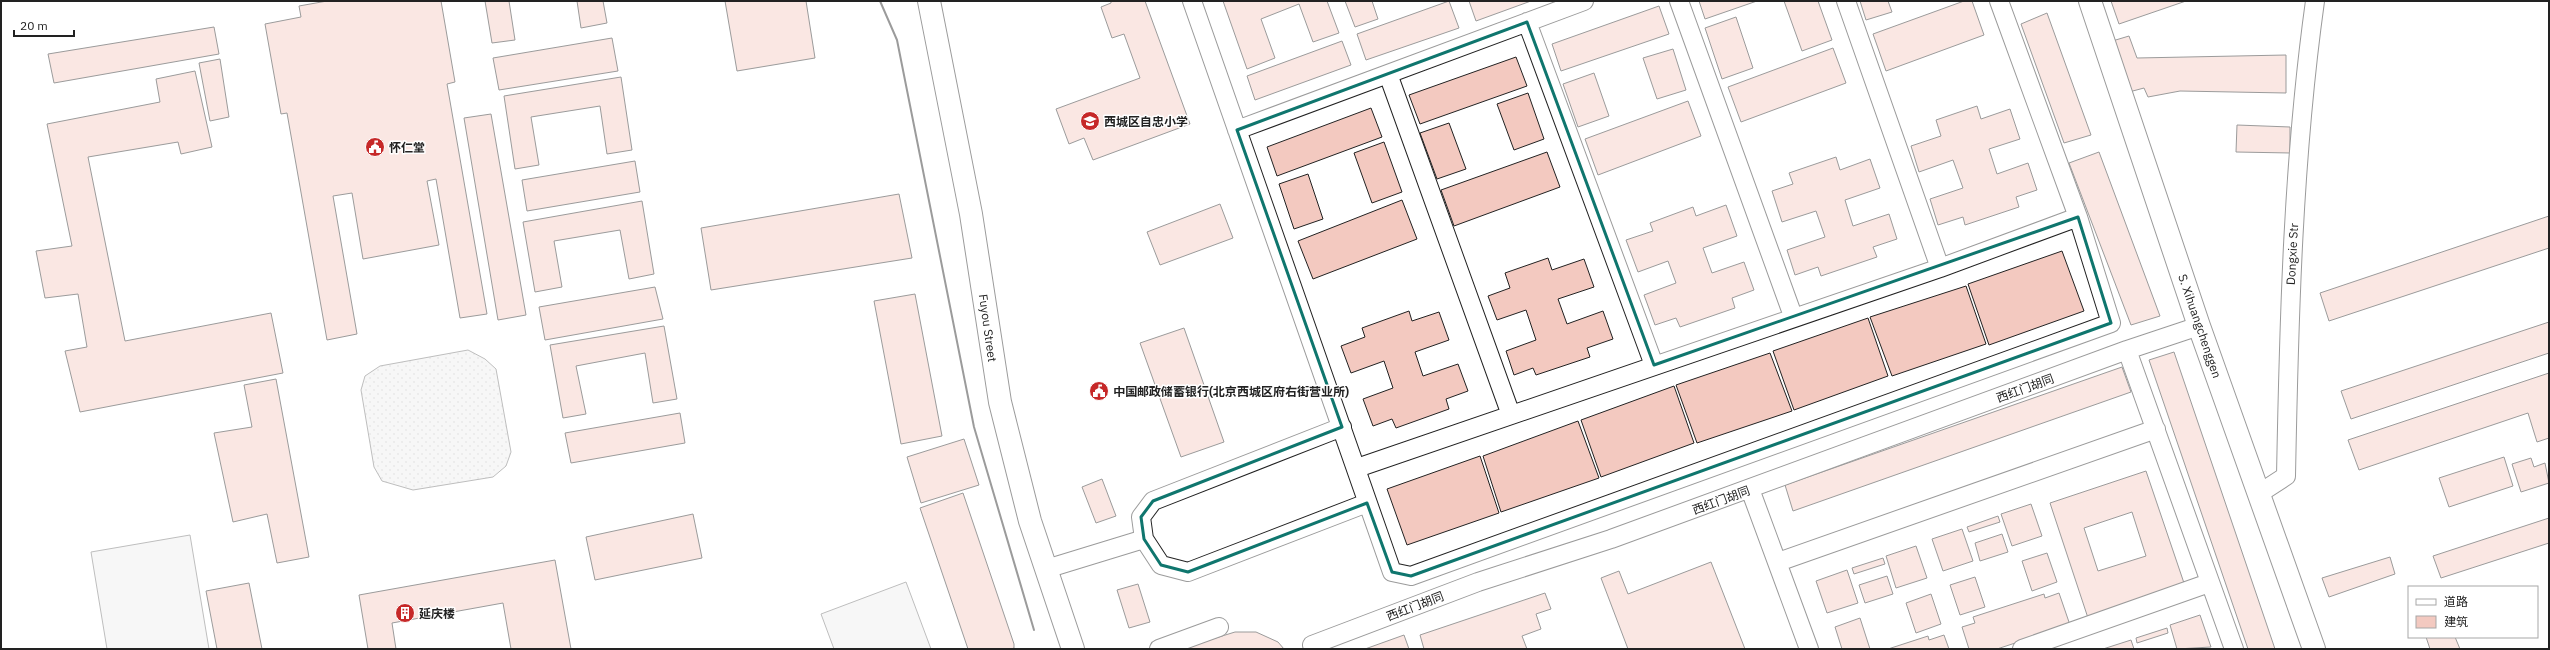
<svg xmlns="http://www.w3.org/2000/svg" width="2550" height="650" viewBox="0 0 2550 650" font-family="'IBM Plex Sans','Noto Sans SC',sans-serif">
  <defs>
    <pattern id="grass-dots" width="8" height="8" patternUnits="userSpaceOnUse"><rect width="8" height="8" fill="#eee"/><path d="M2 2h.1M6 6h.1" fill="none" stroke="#ccc" stroke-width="1.8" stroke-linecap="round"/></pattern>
  </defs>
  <rect width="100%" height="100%" fill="#fff"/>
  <path fill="url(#grass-dots)" stroke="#6f6f6f" d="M468,350L485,359L496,369L511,452L506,466L493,477L413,490L382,481L374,467L361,390L365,376L380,366Z"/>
  <path fill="#eee" stroke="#6f6f6f" d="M190,535L209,649H107L91,552Z
    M906,582L931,649H834L821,614Z"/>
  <path fill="#f3c9c0" stroke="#222" fill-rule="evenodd" d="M327,1H441L455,82L447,84L487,314L460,318L436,179L427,181L439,245L363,259L352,193L333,196L357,334L327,340L287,113L281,114L265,24L301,17L299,6Z
    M485,1H509L515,40L492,43Z
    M577,1H603L607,23L581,28Z
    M725,1H806L815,58L737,71Z
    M1111,1H1145L1190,124L1093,160L1084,138L1069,144L1056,109L1140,78L1124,34L1112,38L1101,7L1111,3Z
    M1223,1H1327L1339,33L1313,42L1299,4L1261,19L1275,58L1247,69Z
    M1345,1H1372L1378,19L1355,27Z
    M1449,1L1459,28L1366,60L1357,34Z
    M1469,1H1531L1476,21Z
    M1699,1H1757L1705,19Z
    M1784,1H1818L1832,40L1802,51Z
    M1860,1H1888L1892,12L1866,20Z
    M1964,1H1972L1984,35L1886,71L1873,34Z
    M2111,1H2186L2119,24Z
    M1659,6L1669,34L1561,71L1552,44Z
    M2047,13L2091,135L2064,143L2021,24Z
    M1736,17L1753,68L1722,79L1705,28Z
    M214,27L219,54L54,83L48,54Z
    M2129,36L2137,58L2286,55V93L2180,91L2148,97L2144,88L2129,92L2109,42Z
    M612,38L618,71L499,90L493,58Z
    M1342,41L1351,65L1255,100L1247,76Z
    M1833,48L1846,83L1741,122L1728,87Z
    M1673,49L1686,90L1657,99L1643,58Z
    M1516,57L1527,86L1420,124L1409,95Z
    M220,59L229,117L210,121L199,63Z
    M195,71L212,147L181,154L178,142L88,157L125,341L271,313L283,373L80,412L65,351L87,347L78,294L45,298L36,251L72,246L47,124L160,102L156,79Z
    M1594,73L1609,116L1578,127L1563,84Z
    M621,77L632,150L607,154L600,106L531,117L539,165L515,169L504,96Z
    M1528,93L1544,139L1514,150L1497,104Z
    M1688,101L1701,136L1598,175L1585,139Z
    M1977,106L1981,119L2010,109L2020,139L1989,149L1997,174L2028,163L2037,190L2016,197L2019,207L1965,225L1963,217L1938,225L1930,199L1963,188L1953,160L1919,172L1911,146L1941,136L1936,120Z
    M1371,108L1382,137L1277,176L1267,147Z
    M491,114L526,315L498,320L464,118Z
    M1449,123L1466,169L1437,179L1420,133Z
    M2237,125L2290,127V153L2236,152Z
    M1384,142L1402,192L1372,203L1354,153Z
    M1547,152L1560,187L1454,226L1441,190Z
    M2099,152L2160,316L2131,325L2069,163Z
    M1836,157L1840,170L1870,159L1880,188L1845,200L1853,226L1889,214L1897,239L1873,247L1877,257L1821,276L1818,267L1795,275L1787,250L1825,237L1816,211L1782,222L1772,191L1793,184L1789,173Z
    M635,161L640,192L527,211L522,180Z
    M1308,174L1323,219L1294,229L1279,184Z
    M899,194L912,258L711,290L701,228Z
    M1402,200L1417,239L1313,279L1298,241Z
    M642,201L654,274L629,279L620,230L554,241L562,287L535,292L523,222Z
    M1220,204L1233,238L1160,265L1147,232Z
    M1726,205L1737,236L1703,248L1712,273L1744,262L1754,290L1732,298L1735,308L1680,327L1676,318L1655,325L1644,295L1676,283L1668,261L1638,272L1626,240L1653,231L1650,223L1693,207L1696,216Z
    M2549,216V248L2329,321L2320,293Z
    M2062,251L2084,311L1989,345L1968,284Z
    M1548,258L1552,270L1584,259L1594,287L1558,299L1567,324L1603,311L1613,339L1587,348L1590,357L1536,375L1533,368L1514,375L1506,351L1536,340L1526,310L1497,320L1488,296L1510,288L1505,273Z
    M1966,286L1986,344L1892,376L1870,317Z
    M655,287L663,319L545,340L539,307Z
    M915,294L942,436L901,444L874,301Z
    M1409,311L1412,321L1439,312L1449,340L1415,352L1423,376L1458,364L1468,391L1446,399L1449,409L1396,428L1392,419L1373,426L1363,399L1393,388L1384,361L1351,373L1341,346L1365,337L1362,328Z
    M1868,318L1888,376L1794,410L1773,351Z
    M2549,322V353L2351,419L2341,391Z
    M664,326L677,399L653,403L645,353L576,366L586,414L563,418L550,345Z
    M1184,328L1224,442L1181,457L1140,343Z
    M2174,352L2275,649H2248L2149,360Z
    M1770,353L1792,411L1697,443L1676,385Z
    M2122,367L2131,392L1793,511L1785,485Z
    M2549,373V438L2537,442L2528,413L2359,470L2348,440Z
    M276,379L309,557L277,563L267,514L233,522L214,433L252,427L244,385Z
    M1674,386L1694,443L1601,477L1581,420Z
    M680,413L685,443L571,463L565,433Z
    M1578,421L1599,478L1501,512L1483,456Z
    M964,439L979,485L921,503L907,457Z
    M1480,456L1499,513L1407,545L1387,489Z
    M2504,457L2513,486L2449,507L2439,478Z
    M2531,458L2534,467L2545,463L2549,483L2521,492L2512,464Z
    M2146,471L2185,586L2088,618L2050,503ZM2132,512L2146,556L2098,571L2084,528Z
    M1102,479L1116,516L1096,523L1082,487Z
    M963,493L1014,644V648L1011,649H968L920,508Z
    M2031,504L2042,536L2012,546L2001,514Z
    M693,514L702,558L595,580L586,537Z
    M1998,516L2000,522L1969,532L1967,527Z
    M2549,518V543L2441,578L2433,556Z
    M1962,529L1973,561L1943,571L1932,539Z
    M2002,534L2008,552L1980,561L1975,543Z
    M1916,546L1927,578L1896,588L1886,556Z
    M2047,553L2057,582L2032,591L2022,561Z
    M2390,557L2395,574L2329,597L2322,578Z
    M1883,558L1885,564L1854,574L1852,568Z
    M555,560L571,649H511L503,603L392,623L396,649H368L359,595Z
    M1711,562L1745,649H1628L1601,578L1619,571L1628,594Z
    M1847,570L1858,603L1827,613L1816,581Z
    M1887,576L1893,594L1865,603L1859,585Z
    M1975,577L1985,607L1960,615L1950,585Z
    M249,583L262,649H217L206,591Z
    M1138,584L1150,622L1129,628L1117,590Z
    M1545,593L1551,609L1536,614L1541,629L1522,636L1527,649H1424L1420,635Z
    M2059,593L2070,625L1997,649H1969L1962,627L1975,623L1973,617L2044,594L2045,598Z
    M1931,594L1941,624L1916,633L1906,603Z
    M2200,615L2211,647L2177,649L2170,625Z
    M1860,618L1870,649H1842L1835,627Z
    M2167,628L2168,633L2137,643L2136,638Z
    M1235,632H1256L1278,642L1284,649H1180Z
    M1404,635L1409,649H1365Z
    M1944,635L1949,649H1888L1928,636L1929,640Z
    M2426,637H2455L2460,649H2430Z
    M2131,640L2134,649H2103Z"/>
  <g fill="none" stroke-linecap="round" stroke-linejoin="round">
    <defs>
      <path id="minor" d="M1192,1L1392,572L1411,576L2111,323L2078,217L1999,1
        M1679,1L1793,316
        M1846,1L1940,268
        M1527,22L1654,365
        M1388,74L1511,415
        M1237,130L1584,1
        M2127,350L2234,649
        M1357,468L1940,268L2078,217
        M1750,489L1809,649
        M2260,493L2286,476C2289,317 2293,159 2315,1
        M1144,539L1141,517L1153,501L1342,427
        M1778,562L2156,429
        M1046,569L1144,539L1161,565L1188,572L1367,503
        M1312,645L1478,582L1611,539L2127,350L2199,326
        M1159,649L1219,627
        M2022,649L2209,583"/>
      <path id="secondary" d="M929,1L971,214L1000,402L1030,521L1073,649
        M2090,1L2199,326L2314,649"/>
    </defs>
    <use href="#minor" stroke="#222" stroke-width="20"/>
    <use href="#secondary" stroke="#222" stroke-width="24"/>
    <use href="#minor" stroke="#fff" stroke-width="18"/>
    <use href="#secondary" stroke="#fff" stroke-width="22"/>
    <path stroke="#222" stroke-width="2" d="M880,1L897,40L974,427L1034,630"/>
  </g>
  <path d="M0 0H2550V650H0ZM1527,22L1654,365L2078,217L2111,323L1411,576L1392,572L1367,503L1188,572L1161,565L1144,539L1141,517L1153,501L1342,427L1237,130Z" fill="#fff" fill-opacity=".55" fill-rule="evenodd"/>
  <path fill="none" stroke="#0f766e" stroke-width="3" stroke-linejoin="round" d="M1527,22L1654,365L2078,217L2111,323L1411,576L1392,572L1367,503L1188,572L1161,565L1144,539L1141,517L1153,501L1342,427L1237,130Z"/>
  <defs>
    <symbol id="school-disc" viewBox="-11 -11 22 22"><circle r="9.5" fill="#c62828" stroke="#fff"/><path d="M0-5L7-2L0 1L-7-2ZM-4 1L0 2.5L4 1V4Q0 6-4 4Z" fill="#fff"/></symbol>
    <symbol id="civic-disc" viewBox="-11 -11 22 22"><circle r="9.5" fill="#c62828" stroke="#fff"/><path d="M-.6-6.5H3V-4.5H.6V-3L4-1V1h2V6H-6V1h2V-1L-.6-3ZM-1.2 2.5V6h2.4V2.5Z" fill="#fff"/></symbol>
    <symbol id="building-disc" viewBox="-11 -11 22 22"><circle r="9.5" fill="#c62828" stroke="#fff"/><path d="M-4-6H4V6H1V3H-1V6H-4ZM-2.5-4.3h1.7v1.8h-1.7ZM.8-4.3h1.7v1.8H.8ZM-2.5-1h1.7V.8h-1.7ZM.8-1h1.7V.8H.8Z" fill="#fff"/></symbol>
  </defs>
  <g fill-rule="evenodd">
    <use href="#school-disc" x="1079" y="110" width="22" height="22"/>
    <use href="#civic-disc" x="364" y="136" width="22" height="22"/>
    <use href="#civic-disc" x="1088" y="380" width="22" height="22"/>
    <use href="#building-disc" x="394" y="602" width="22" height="22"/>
  </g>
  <g text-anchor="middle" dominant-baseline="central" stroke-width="3" stroke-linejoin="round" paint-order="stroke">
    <g font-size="12" font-weight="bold" fill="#222" stroke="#fff" text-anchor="start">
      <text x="1104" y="121">西城区自忠小学</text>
      <text x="389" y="147">怀仁堂</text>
      <text x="1113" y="391">中国邮政储蓄银行(北京西城区府右街营业所)</text>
      <text x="419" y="613">延庆楼</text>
    </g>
    <g font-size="12" fill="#222" stroke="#fff">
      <text transform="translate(2292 254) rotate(-87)">Dongxie Str</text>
      <text transform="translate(2200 326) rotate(71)">S. Xihuangchenggen</text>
      <text transform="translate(988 328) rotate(82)">Fuyou Street</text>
      <text transform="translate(2025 388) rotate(-20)">西红门胡同</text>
      <text transform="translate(1721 500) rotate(-20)">西红门胡同</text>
      <text transform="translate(1415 606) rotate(-21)">西红门胡同</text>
    </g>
  </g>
  <rect width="2550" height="650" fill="none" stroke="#222222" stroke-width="4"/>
  <rect x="2408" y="586" width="130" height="52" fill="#ffffff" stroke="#a7a7a7"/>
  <rect x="2416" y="599" width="20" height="6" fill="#ffffff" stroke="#a7a7a7"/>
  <text x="2444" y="606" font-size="12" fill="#222222">道路</text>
  <rect x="2416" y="616" width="20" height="12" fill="#f3c9c0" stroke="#a7a7a7"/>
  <text x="2444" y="626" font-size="12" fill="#222222">建筑</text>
  <path d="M14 30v6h60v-6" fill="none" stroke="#222222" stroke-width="2"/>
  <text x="20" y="30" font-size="12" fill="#222222" stroke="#ffffff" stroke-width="3" paint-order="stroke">20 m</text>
</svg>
